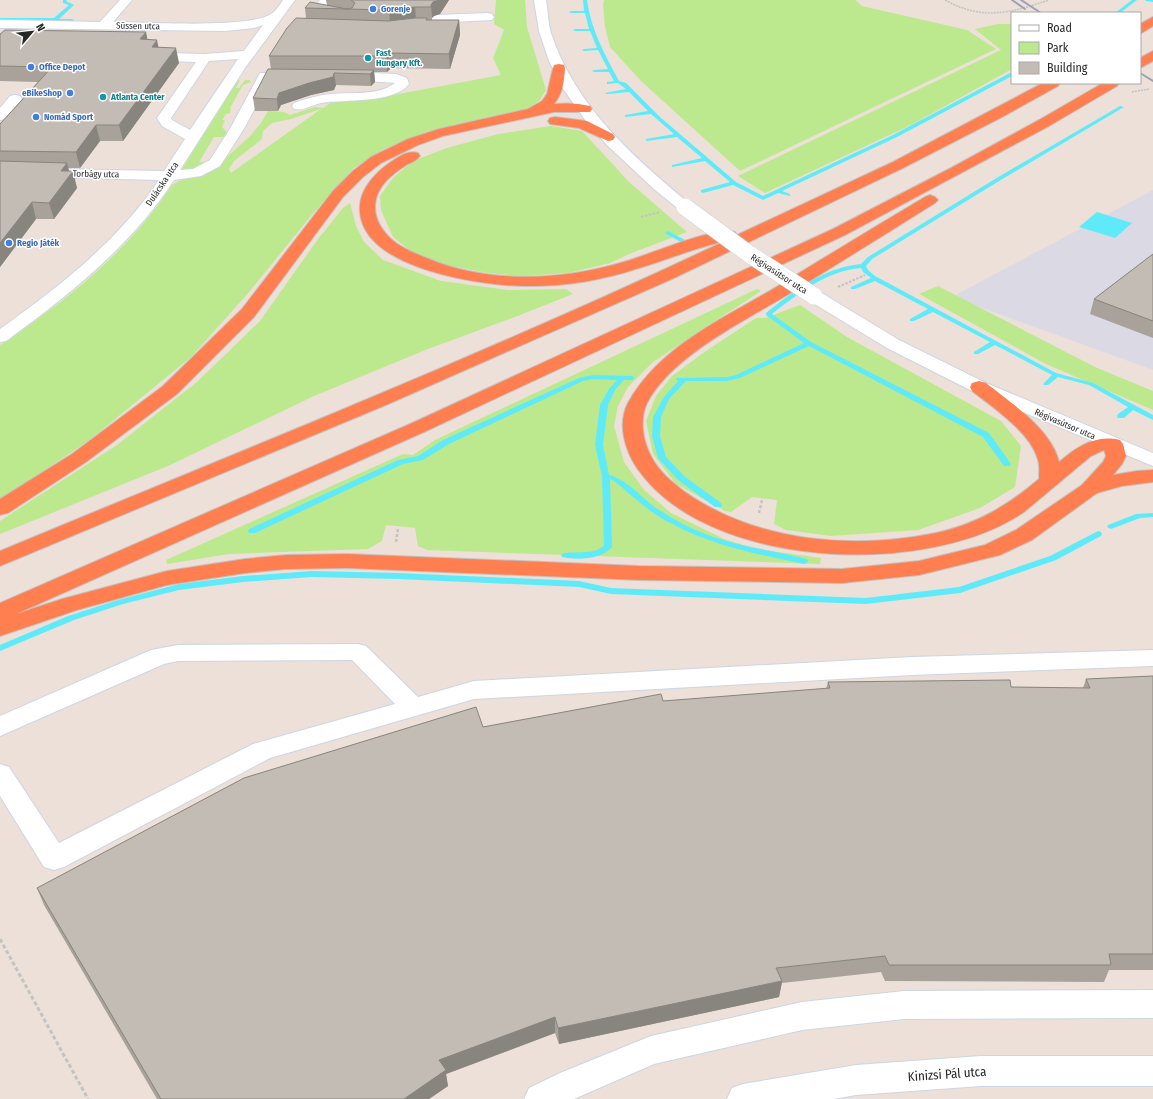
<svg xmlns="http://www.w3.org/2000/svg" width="1153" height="1099" viewBox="0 0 1153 1099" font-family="'Fira Sans Condensed',sans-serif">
  <rect width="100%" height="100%" fill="#ece0d8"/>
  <path fill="#dbdae4" d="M1153,190V370L952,297Z"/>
  <path fill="#bce98e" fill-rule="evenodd" d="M496,0H525L527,27L546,90L540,100L529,108L426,132L384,149L354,168L310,217L250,291L191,357L92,438L0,501V345C65,302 129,251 172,185L179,181L214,169L250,136L261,123L268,111L284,112L290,115L315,107L323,108L332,102L393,95L501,75L493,58L504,30L494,24ZM321,109L231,173L229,169L234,161L262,139L263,131L272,123L291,119Z
    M604,0H855L862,6L967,30L996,49L740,171L641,81L610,47L605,27L603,5Z
    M998,24H1012V69L911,125L765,193L738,176L1001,50L975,29Z
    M240,80L236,88H239L245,80H249L251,82L243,85L231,106L230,113L226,114L222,120H225L222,127L227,132L226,137H214L199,162H211L200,169L183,170L182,169L236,82Z
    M551,126L582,131L629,182L687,232L629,254L610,263L568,273L523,276L488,273L446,265L415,254L393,237L381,210L380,196L393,178L413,161L447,148L498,134Z
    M350,203L356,226L364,242L383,260L441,281L508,290L566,289L573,294L520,315L428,349L314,396L168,466L0,534V521L117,445L197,382L260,321L318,239L343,208Z
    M938,286L1095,367L1153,391V410L1046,364L919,294Z
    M757,289L761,291L653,362L628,387L618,406L614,426L624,462L644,490L671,513L724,539L756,549L821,558L820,564L427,550L418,546L415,528L386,525L382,541L368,549L229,554L167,564L166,560L403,454L413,455L435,440Z
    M800,305L847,337L1001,421L1021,446L1015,487L980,508L918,530L831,536L786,530L774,524L777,500L752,497L731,512L725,511L676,484L653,454L646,421L656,396L672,376L706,351L756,318H765Z"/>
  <path fill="#5feafa" d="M1097,212L1132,223L1115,238L1079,227Z"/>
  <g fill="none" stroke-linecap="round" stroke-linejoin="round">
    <path fill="#5feafa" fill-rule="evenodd" d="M63,0H67L66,1L74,5L59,19H72L74,20V21L0,20V18H54L69,5L63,3Z
      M583,0H587C591,30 605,55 619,81L626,83L660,117L736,182L763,196L893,135L1010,73H1012V76L897,137L782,191L790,194V196L778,193L763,200L733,185L703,193L701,192V190L730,182L705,161L672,167V165L702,158L677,137L646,141V139L674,134L651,114L625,117V115L648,111L629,92L607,94L605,93L626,89L618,83L607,84V82L614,81L609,72H594L592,71L594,70L608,69L598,50L584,51L582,50L584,49L597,48L590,31H575L573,30L575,29H589L585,13H571L569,12L571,11H584Z
      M1132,0H1137L1120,13H1115Z
      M1145,0H1153V2L1146,1Z
      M1120,106L1124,107L999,181L872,259L866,266L868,270L875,276L1056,373L1093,383L1153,415V420L1133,410L1124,418H1118L1117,416L1118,414L1128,407L1089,385L1058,377L1048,385H1044L1043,384L1052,375L995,345L978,354H974V352L990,342L933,312L914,321H910V319L928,309L875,281L855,289H851V287L871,278L863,272L861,268C826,271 799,293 772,314L811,342L989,433L1011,464L1010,466H1004L983,437L809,346L740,378L727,381H686L669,399L661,417L660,436L666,457L684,476L721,503L722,505L721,507H715L678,480L658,458L652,436L653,417L664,397L678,381L676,379L677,378L727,377L736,375L804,343L766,315V313C795,290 823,268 861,264L868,257L995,179Z
      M668,231L685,240L686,241L685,242H681L666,234V232Z
      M592,375L632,376L635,378L632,380H624L615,390L608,405L603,445L609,475C628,480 641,497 656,508C665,514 674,519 683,524C723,545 764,548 807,559L808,561L807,563L804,564C751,553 698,543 652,512C639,503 627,491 614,481L610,479L612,547C601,560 577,560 562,557L561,555C568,549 590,557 604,546L602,476L595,445L600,405L609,389L617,380L592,379L583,381L449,444L423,460L403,464L255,533H249L248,531L249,529L398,460L418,456L443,440L579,378Z
      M1153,513V517L1140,518L1111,529L1107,527L1108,525L1136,514Z
      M1098,531L1101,532L1102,534L1101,536L1056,560L960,593L866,604L611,594L579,587L398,579L312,577L243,582L179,590L123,604L74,620L0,651V645L68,616L118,600L179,584L243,576L312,571L398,573L579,581L611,588L866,598L959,587L1050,556Z"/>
    <defs>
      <path id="minor" d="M120,0H132L113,22C144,22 249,29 271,14C276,11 280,4 283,0H295L245,68L180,170L193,169L210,160L231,127L260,73H270L272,76L245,127L220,166L201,176L174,180C131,246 69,295 6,341L0,342V329C59,287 118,241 159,180L0,176V168L164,171L185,139L162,126L157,118L196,62L166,61L162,60L160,57L162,54L166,53L205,54L244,51L263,25L254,28L225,31L0,28V20L100,22ZM238,59L190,130L172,120L171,118L209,61Z
        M320,0H332L325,11L342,12L344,15L342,18C333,20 318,19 312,12Z
        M534,0H546C548,11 548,23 551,33C575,106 633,157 690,204L693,207L690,210L685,212L680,210L655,190L607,145L585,120L564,90L549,61L539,31Z
        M488,13L492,14L494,17L492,20L411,24L407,23L405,20L407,17L411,16Z
        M345,72L396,74L407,78L409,84C394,104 344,99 321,103C312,105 304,111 294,109L292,106L294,103C306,99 318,95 331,94C351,92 379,96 395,83L340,79L338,76L340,73Z
        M15,95L20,96L22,99L5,119L0,120V108L10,96Z
        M814,291L820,292L899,340L986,383L1153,453V466L972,391L887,348L808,300L805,296L808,292Z
        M358,644L366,646L418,697L474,681L912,657L1153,650V666L912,675L474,699L270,758L64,867L54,870L44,867L0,796V764L9,767L59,843L253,744L395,704L352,660L178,661L164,664L0,736V716L151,650L178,645Z
        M1153,990V1018L904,1019L802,1030L654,1064L574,1099H524L529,1088L560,1073L651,1036L802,1002L904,991Z
        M981,1056H1153V1086H981L856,1095L833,1099H727L732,1088L743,1084L856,1065Z"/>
      <path id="highway" d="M1153,17V26L1140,34V24Z
        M1153,51V61L1140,68V58Z
        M559,64L564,65L565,68C564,81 563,93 554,104C566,103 578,103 590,106L592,109L590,112H554L443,136L418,145L381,163L363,177L343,197L254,317L177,394L86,462L8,513L0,515V499L72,454L163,386L242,309L333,191L353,171L371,157L408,139L439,129L528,109L542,101L547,94L553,68L554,65Z
        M1043,83H1060L1058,86L1004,116L903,168L672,279L386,405L0,566V551C243,450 488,353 725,241C695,248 666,260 636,269C602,280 567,286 531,286C487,287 364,270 360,212C358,192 373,175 388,164C397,158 407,150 418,153L420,156C417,160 413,162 408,164C397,171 385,179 379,191C369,211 379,230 396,243C406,250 417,254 429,259C495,286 575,280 642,256C663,249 715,227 735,232L737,235L893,162Z
        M1103,83H1119L1117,86L1049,126L845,235L424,432L16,614L62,599L167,571L245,559L286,555L347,554L639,566L842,569L919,561L985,545L1016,530L1082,485L1103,462L1106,456L1104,450L1091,456L1024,512C928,578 707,570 637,468C625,450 617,424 628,403C659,346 726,317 778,286C827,256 876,226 925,197L930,195L935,197L938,200L935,203C888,233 840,262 792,292C747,320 672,355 647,403C639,420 643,441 651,456C658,471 672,482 685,492C756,542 853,550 936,533C977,524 1007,506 1039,479C1039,473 1040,466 1038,460C1031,433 994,408 972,391L970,387L972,383L979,381L986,383C1010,402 1052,430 1059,462C1077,447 1095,434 1120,440L1123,444L1126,456L1122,464L1113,475L1137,471L1153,470V482L1122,486L1097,493L1032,540L1000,555L919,575L842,583L639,580L347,568L286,569L245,573L167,585L77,610L0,636V603L410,424L833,229L951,168L1039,120Z
        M555,117L587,121L613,134L615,137L613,140L608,141L579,128L550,124L548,121L550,118Z"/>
    </defs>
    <use href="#minor" stroke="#cdd5e3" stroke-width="2"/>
    <use href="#highway" stroke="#c3c3c3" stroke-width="2"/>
    <path stroke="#c3c3c3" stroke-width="1.5" stroke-dasharray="2 1" stroke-linecap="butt" d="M945,0C983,21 1010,13 1049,0
      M1132,92L1149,89"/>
    <path stroke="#c3c3c3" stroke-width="2" stroke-dasharray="2.5 1.5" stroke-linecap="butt" d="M641,217L660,212
      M838,287L865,275"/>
    <path stroke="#c3c3c3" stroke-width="2.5" stroke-dasharray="3 2" stroke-linecap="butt" d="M759,513L762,500
      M396,542L398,529"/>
    <path stroke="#c3c3c3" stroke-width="3" stroke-dasharray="4 2.5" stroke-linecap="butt" d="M0,939L88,1099"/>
    <use href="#minor" fill="#fff" fill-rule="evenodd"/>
    <use href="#highway" fill="#ff7f50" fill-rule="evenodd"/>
    <path stroke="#9aa3b5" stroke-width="2" d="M1012,0L1025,9
      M1021,0L1041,13
      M1140,73L1153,81"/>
    <defs>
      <path id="minor-bridge" d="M685,207L749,254L814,296"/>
    </defs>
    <use href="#minor-bridge" stroke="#cdd5e3" stroke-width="18" stroke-linecap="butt"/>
    <use href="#minor-bridge" stroke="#fff" stroke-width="17"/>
  </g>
  <path fill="#a8a29b" d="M326,0H449L440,14L434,16L432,18V20H459L460,35L450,69L391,68L387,72H374L375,82L371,86L336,85L334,90L311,95L281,105L278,111H255L253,98L271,69L269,56L306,18L305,8L327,5Z
    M0,34L148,40L179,63L123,141H100L80,168H68L69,171L77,188L54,219H36L0,267V124L38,82L0,81Z
    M1153,254V338L1090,314L1094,299Z
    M1153,676V970H1109L1104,982L885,981L881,972L782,983L779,997L559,1044L555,1033L446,1074L448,1086L429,1099H157L44,905L37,888L483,727L663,701L826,689L828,682L1011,687L1083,688L1086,679Z"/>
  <path fill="#88847e" d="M439,0H449L440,14L434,16L432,18L431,5L433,2Z
    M415,7L416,22L390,24L389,10Z
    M459,20L460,35L450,69L449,54Z
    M146,32L149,47L140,39Z
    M157,40L160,54L152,47Z
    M176,48L179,63L123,141L119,125Z
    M389,53L391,68L387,72L386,56Z
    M374,70L375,82L371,86L370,74Z
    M334,73L336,85L334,90L311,95L281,105L278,111L277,99L279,93Z
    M96,125L100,141L80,168L76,152Z
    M67,163L70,175L73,171L77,188L54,219L49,203L61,171Z
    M32,202L36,219L0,267V243Z
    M782,981L779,997L559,1044L558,1028Z
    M555,1017V1033L446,1074L448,1086L429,1099H404L439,1060Z"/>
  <path fill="#c3bcb4" stroke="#88847e" d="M351,0H439L433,2L431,5V7H415L389,10L305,8L310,2L347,9L352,8L355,3Z
    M296,18L389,21L415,18H427L426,20H459L449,54L389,53L386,56H269L287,28Z
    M5,30L146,32L140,39L157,40L152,47L176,48L119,125H96L76,152L0,151V124L52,67L0,66V34Z
    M268,69L374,70L370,74L334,73L333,77L309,83L279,93L277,99L253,98Z
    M0,161L67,163L61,171H73L49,203L32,202L0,243Z
    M1153,254V321L1094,299Z
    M1153,676V954H1109L1111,965H889L885,956L776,968L782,981L558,1028L555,1017L439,1060L446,1070L404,1099H161L37,888L244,778L476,707L483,727L661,694L663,701L830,688L828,682L1010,680L1011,687L1090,688L1086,679Z"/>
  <g fill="#3f7fe0" stroke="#fff" stroke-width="1.5">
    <circle cx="373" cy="9" r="4"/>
    <circle cx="31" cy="67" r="4"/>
    <circle cx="70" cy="93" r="4"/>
    <circle cx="36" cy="117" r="4"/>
    <circle cx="9" cy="243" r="4"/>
  </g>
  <g fill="#0f9aa8" stroke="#fff" stroke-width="1.5">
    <circle cx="368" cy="58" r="4"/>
    <circle cx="103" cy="97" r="4"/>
  </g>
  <g text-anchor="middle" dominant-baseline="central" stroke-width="3" stroke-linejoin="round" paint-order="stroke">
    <g font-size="9" font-weight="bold" fill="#366cbe" stroke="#fff" text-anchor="start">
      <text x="381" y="9">Gorenje</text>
      <text x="39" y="67">Office Depot</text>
      <text x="62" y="93" text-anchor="end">eBikeShop</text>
      <text x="44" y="117">Nomád Sport</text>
      <text x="17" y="243">Regio Játék</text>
    </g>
    <g font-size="9" fill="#282828" stroke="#fff">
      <text transform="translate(138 26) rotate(1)">Süssen utca</text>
      <text transform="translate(96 174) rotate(1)">Torbágy utca</text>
      <text transform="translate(162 184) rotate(-56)">Dulácska utca</text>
      <text transform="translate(779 274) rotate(33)">Régivasútsor utca</text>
      <text transform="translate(1065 424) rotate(23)">Régivasútsor utca</text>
    </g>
    <g font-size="9" font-weight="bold" fill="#0d838f" stroke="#fff" text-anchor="start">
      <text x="376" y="53">Fast<tspan x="376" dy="10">Hungary Kft.</tspan></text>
      <text x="111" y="97">Atlanta Center</text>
    </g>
    <g font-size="13" fill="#282828" stroke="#fff">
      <text transform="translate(947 1074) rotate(-4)">Kinizsi Pál utca</text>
    </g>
  </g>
  <rect x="1011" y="12" width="130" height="72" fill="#ffffff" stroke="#a9a9a9"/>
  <rect x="1019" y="25" width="20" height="6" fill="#ffffff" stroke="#a9a9a9"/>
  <text x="1047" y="32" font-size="12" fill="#282828">Road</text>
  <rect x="1019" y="42" width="20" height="12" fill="#bce98e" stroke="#a9a9a9"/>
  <text x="1047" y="52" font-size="12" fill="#282828">Park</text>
  <rect x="1019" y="62" width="20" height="12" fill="#c3bcb4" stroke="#a9a9a9"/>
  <text x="1047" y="72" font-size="12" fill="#282828">Building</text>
  <g transform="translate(32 32) rotate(62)" stroke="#ffffff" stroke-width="3" paint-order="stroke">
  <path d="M0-3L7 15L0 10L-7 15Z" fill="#282828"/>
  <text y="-6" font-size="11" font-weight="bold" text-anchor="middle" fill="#282828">N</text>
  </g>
</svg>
